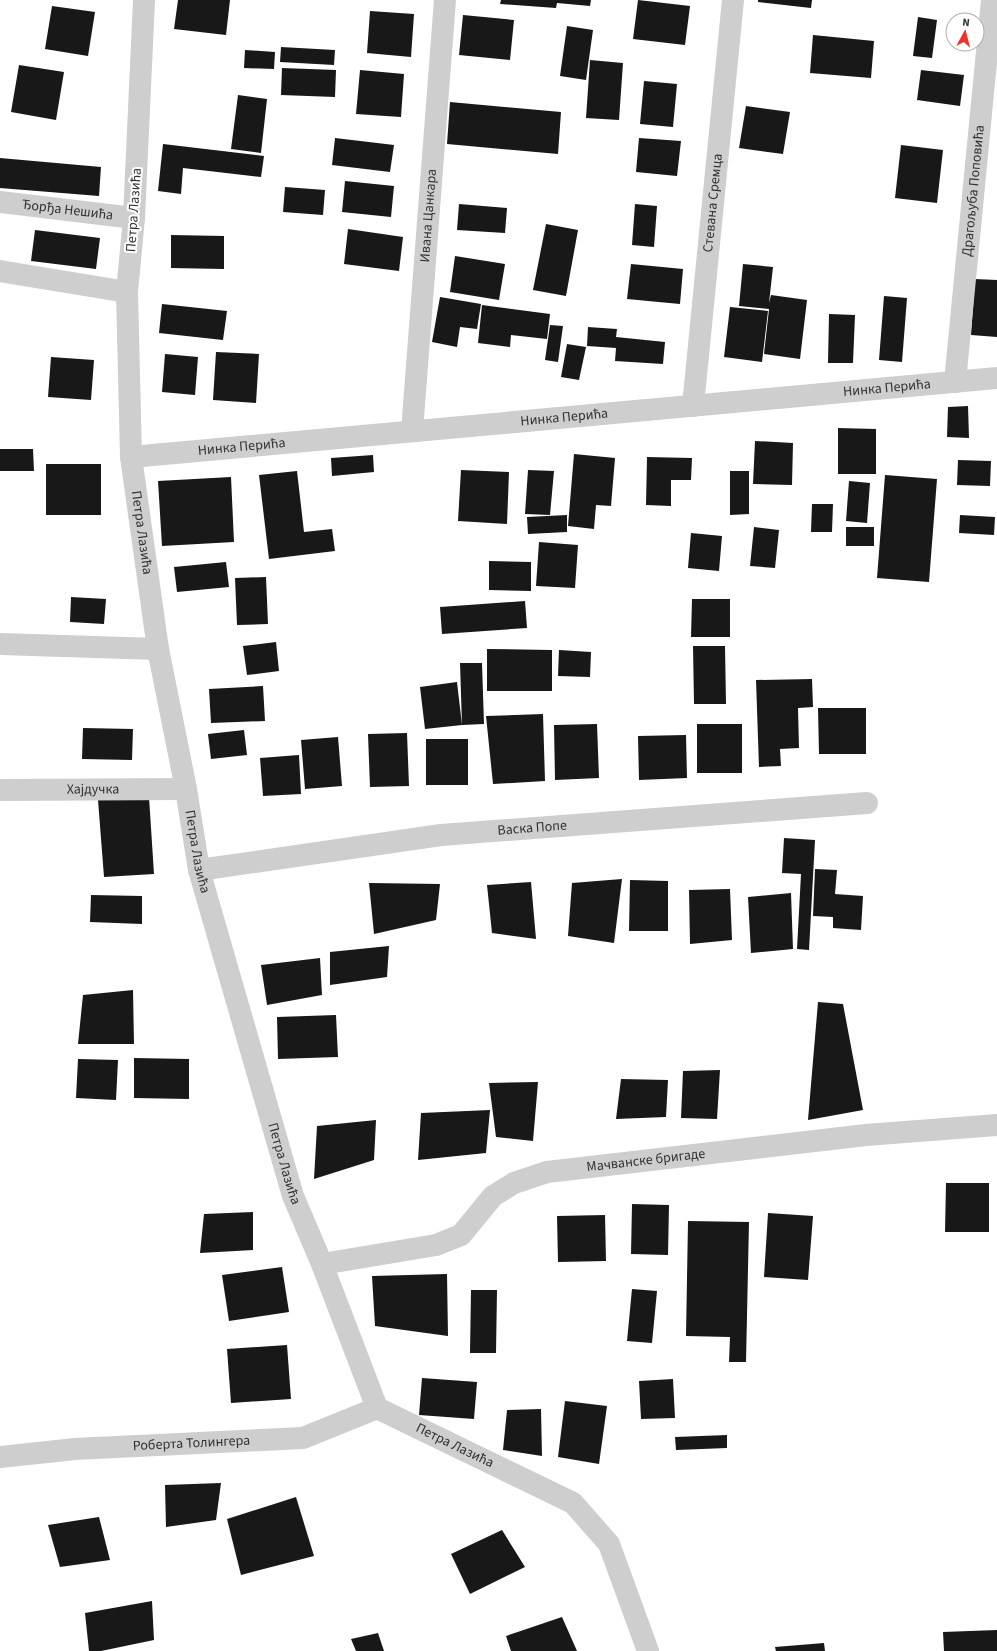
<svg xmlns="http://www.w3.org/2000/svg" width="997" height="1651" viewBox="0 0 997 1651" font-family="'Source Sans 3',sans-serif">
  <rect width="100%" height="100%" fill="#fff"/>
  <path fill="#181818" d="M178,0H230L226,35L174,29Z
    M501,0H591L590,6L557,3L556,8L500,4Z
    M638,0L690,6L685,45L633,39Z
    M758,0H812L811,8L758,2Z
    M52,6L95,12L88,56L45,49Z
    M370,11L414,14L411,57L367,53Z
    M463,15L514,20L510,60L459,55Z
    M918,17L937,20L932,58L913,56Z
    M567,26L593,30L586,80L560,76Z
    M813,35L874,41L871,78L810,73Z
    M281,47L335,50L334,65L280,62Z
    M245,50L275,52L274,69L244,68Z
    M590,60L623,63L619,120L586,118Z
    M19,65L64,72L56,120L11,112Z
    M282,68L336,70L335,97L281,95Z
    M360,70L404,74L401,117L356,114Z
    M921,70L964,75L960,106L917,100Z
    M644,81L677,84L673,127L640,124Z
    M238,95L267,99L261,153L231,149Z
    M450,102L561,112L558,154L447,144Z
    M746,106L790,112L783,154L739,148Z
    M335,138L394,145L390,172L332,165Z
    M639,138L681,141L677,176L636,172Z
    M163,144L264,156L261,177L183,168L181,194L158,191Z
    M901,145L943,150L937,203L895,198Z
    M0,158L101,167L99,196L0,188Z
    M345,181L394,186L391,217L342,212Z
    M285,187L325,190L323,215L283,212Z
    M459,204L507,208L505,233L457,230Z
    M635,204L657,206L654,247L632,245Z
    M546,224L578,230L566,296L533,290Z
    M348,229L403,237L399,271L344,264Z
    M35,230L100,238L96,269L31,261Z
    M171,235L224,236V269L171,268Z
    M455,256L505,264L499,300L450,292Z
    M631,264L683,269L680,304L627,299Z
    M743,264L773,267L769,303L771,295L807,300L800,359L764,354L769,309L739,306Z
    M975,279L997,280V337L971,335Z
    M884,296L907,298L902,362L879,360Z
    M440,297L481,304L477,329L460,327L457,347L432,342Z
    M162,304L227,311L223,340L159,333Z
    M482,305L550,314L547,339L511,335L510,347L478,343Z
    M730,307L768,311L762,362L724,357Z
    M829,314L855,315L853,363H828Z
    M550,325L563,326L558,362L545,360Z
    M588,327L617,329L616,337L665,342L663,364L615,361L616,348L587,346Z
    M567,344L586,347L579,380L561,377Z
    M216,352L259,354L256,403L213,400Z
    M165,354L198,357L195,395L162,392Z
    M51,357L94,360L91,400L48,397Z
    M968,406L969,438L947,437L948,407Z
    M838,428L876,429V474H838Z
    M755,441L793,443L792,485L753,484Z
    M0,449H33L34,471H0Z
    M574,454L615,458L611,506L596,505L594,529L568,526Z
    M373,455L374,472L332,476L331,458Z
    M647,457L692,458L691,480H671V506L646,505Z
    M958,460L991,461L990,486L957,485Z
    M46,464H101V515H46Z
    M461,470L509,472L507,524L458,521Z
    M528,470L554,471L550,515L525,514Z
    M297,471L304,532L332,529L335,551L269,559L259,475Z
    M730,471H749V514L730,515Z
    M885,475L937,479L929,582L877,578Z
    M231,477L234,542L162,546L158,481Z
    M849,481L870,483L867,523L846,521Z
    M812,504H833L832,532H811Z
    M567,515V532L528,534L527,517Z
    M960,515L995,517L994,535L959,533Z
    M754,527L779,530L775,568L750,566Z
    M846,527H874V546H846Z
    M691,533L722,536L719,571L688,568Z
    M539,542L578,545L575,588L536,586Z
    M489,561L531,562V591L489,590Z
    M226,562L229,587L177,592L174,567Z
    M266,577L268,624L237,625L235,578Z
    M71,597L106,599L104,624L70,622Z
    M692,599H730V637H691Z
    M525,601L527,628L442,634L440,607Z
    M276,642L279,671L247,675L243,646Z
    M693,646H725L726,704H694Z
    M487,649L552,650V691H487Z
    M559,650L591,652L590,677L558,676Z
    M460,663H482L484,724L462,725Z
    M812,679L813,707L798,708L799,748L780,749L781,766L759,767L756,680Z
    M457,682L462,725L425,729L420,687Z
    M263,686L265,721L211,723L209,689Z
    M818,708H866V754H819Z
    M543,714L545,781L493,784L486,716Z
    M597,724L599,778L555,780L554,725Z
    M697,724H742V773H697Z
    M83,728L133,729L132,760L82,759Z
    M244,730L247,755L211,759L208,734Z
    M407,733L409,786L370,787L368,734Z
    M686,735L687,778L639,780L638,736Z
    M338,737L342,786L305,789L301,740Z
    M426,739H468V785H426Z
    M299,755L301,794L263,796L260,758Z
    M149,797L154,874L104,877L98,800Z
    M784,838L815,840L809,950L797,949L801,874L782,873Z
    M815,869L837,870L835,894L863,896L861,930L833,928V917L813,916Z
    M622,879L614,943L568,936L572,883Z
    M630,880L668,881V931H629Z
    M531,882L536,939L492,933L487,885Z
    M369,883L440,884L436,920L374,934Z
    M730,889L732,940L690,944L689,890Z
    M791,893L793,949L751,953L748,897Z
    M91,895L142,896V924L90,922Z
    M389,946L387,977L330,985V952Z
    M320,958L322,995L267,1005L261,965Z
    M133,990L134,1044H78L83,995Z
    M818,1002L843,1004L863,1110L808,1120Z
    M336,1015L338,1057L278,1059L277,1017Z
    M134,1058L189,1059V1099L134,1098Z
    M78,1059L118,1060L116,1100L76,1098Z
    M720,1070L717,1119L681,1118L683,1071Z
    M621,1079L668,1080L666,1117L616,1119Z
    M538,1082L533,1141L496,1137L489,1083Z
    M490,1110L486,1153L418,1160L421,1113Z
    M376,1120L374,1160L314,1179L317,1126Z
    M946,1183H989V1232H945Z
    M632,1204L669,1205L668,1255L631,1254Z
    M253,1212V1250L200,1253L204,1214Z
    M768,1213L813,1216L808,1280L764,1277Z
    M605,1215L606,1261L558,1262L557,1216Z
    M688,1221L749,1222L746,1362H729L730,1337L686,1336Z
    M282,1267L289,1312L229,1321L222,1275Z
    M447,1274L448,1336L375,1326L372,1276Z
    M632,1289L657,1291L652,1343L627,1341Z
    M471,1290H497L496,1353H470Z
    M287,1345L291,1399L231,1403L227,1349Z
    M422,1378L477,1382L474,1419L419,1415Z
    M673,1379L675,1418L641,1419L639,1381Z
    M565,1401L607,1406L599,1464L558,1457Z
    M541,1409L542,1456L503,1450L507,1410Z
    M727,1435V1448L676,1450L675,1437Z
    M221,1483L216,1520L166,1527L165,1485Z
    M296,1497L314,1556L241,1575L227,1519Z
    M99,1517L110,1560L60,1567L48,1525Z
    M502,1530L525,1567L470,1594L451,1554Z
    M152,1601L154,1640L101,1651H89L85,1613Z
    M562,1617L577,1651H511L506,1636Z
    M997,1630V1651H944L943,1632Z
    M378,1633L384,1651H356L351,1639Z
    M824,1643L825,1651H776L775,1647Z"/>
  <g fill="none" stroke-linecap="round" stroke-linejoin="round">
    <g stroke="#cecece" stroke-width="22">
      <path id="s1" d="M144,0L134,218L127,292L131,457L158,649L186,789L199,870L293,1196L322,1264L377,1408L573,1503L609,1544L648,1651"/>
      <path id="s2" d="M0,202L134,218"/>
      <path d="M0,271L127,292"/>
      <path id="s3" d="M955,382L992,0"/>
      <path id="s4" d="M693,406L733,0"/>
      <path id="s5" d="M412,431L445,0"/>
      <path id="s6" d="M131,457L997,378"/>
      <path d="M0,644L158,649"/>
      <path id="s7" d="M0,790L186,789"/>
      <path id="s8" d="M199,870L441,835L867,803"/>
      <path id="s9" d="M322,1264L436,1245L461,1235L493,1196L514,1183L547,1172L866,1135L997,1125"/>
      <path id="s10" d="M0,1457L75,1449L303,1438L377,1408"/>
    </g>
  </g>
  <g text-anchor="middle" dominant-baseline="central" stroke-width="4" stroke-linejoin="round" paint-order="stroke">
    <g font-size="14" fill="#313131" stroke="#fff">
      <text stroke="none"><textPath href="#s3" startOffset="192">Драгољуба Поповића</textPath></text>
      <text stroke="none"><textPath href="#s4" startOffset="204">Стевана Сремца</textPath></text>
      <text stroke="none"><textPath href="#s2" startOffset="68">Ђорђа Нешића</textPath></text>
      <text transform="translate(134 210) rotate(-86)">Петра Лазића</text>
      <text stroke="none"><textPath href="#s5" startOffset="216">Ивана Цанкара</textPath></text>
      <text stroke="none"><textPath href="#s6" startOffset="759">Нинка Перића</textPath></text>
      <text stroke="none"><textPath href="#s6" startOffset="435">Нинка Перића</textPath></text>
      <text stroke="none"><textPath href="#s6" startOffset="111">Нинка Перића</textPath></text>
      <text stroke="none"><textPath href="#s1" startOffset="534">Петра Лазића</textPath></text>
      <text stroke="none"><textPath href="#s7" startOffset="93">Хајдучка</textPath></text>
      <text stroke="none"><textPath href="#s8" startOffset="336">Васка Попе</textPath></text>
      <text stroke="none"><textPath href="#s1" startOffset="858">Петра Лазића</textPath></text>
      <text stroke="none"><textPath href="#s9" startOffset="352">Мачванске бригаде</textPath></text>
      <text stroke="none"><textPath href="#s1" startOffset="1182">Петра Лазића</textPath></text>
      <text stroke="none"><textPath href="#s10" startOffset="192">Роберта Толингера</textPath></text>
      <text stroke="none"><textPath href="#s1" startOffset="1530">Петра Лазића</textPath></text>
    </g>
  </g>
  <g transform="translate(965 32) rotate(7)"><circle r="19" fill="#ffffff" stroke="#adadad"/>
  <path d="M0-3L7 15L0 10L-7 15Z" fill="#f0332b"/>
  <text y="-6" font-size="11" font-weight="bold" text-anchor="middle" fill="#313131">N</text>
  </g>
</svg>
